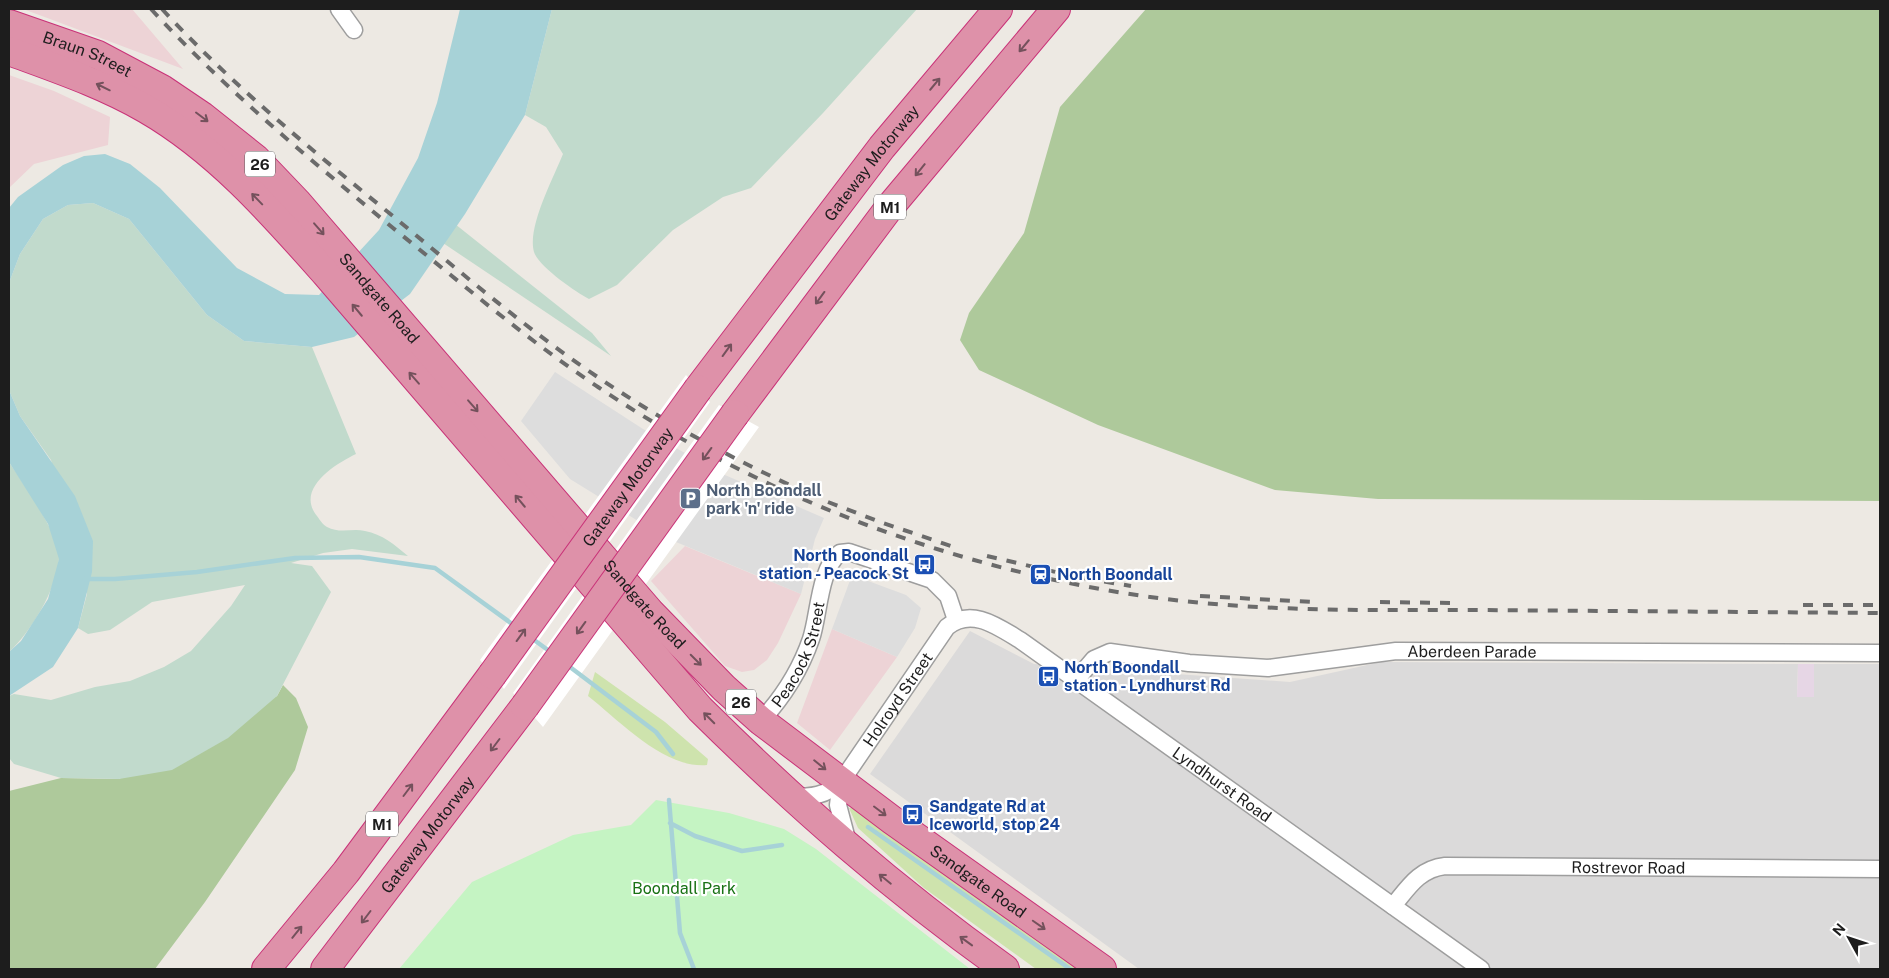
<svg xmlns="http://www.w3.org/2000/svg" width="1889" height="978" viewBox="0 0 1889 978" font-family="'Public Sans',sans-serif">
  <rect width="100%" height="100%" fill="#ede9e3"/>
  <path fill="#dbdada" d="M970,631L1034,664L1290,682L1381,662L1798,664L1797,697H1814V664H1880V969H1139L870,774Z"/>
  <path fill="#edd3d6" d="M23,9H132L183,69L50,19Z
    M9,75L54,91L110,117L108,145L34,164L9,188Z
    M685,546L801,594L778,643L767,660L754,670L742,672L725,666L651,581Z
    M832,629L897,657L830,750L797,723Z"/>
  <path fill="#e6d6e5" d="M1798,664H1814V697H1797Z"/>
  <path fill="#cee3ad" d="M595,672L665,722L708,759L707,765C664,769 620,721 588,696Z
    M856,807L1094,969H1036L924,888L858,828L849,808Z"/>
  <path fill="#aec99b" d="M1146,9H1880V501L1378,499L1275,490L1098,425L979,370L960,340L969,313L1024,233L1060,107Z
    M283,685L296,698L308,727L295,770L205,902L155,969H9V791L61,778L119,779L277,696Z"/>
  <path fill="#c1dacc" d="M552,9H917L823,113L751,188L723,197L673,230L617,285L589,299C576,292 539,267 534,252C527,227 553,179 563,154L546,127L525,115Z
    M93,203L129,219L207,315L244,341L312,347L356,454C335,464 295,489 317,516C320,520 323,525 327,527C340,534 352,528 365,531C382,534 395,545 408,556L352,549L323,553L291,563L312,566L331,592L277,696L228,738L172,770L119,779L61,778L14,764L9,758V696L14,694L51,700L95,687L130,681L164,667L191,651L231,606L245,585L152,602L110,630L88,634L78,628L87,594L51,460L20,416L9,390V283L20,254L43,219L68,205Z
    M455,224L592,333L611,356L443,243Z
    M9,462C22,482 61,536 59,559C57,589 30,633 9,652Z"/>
  <path fill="#c5f4c3" d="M656,800L729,813L784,829L816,849L970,969H399L472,882L573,835L631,825Z"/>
  <path fill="#ddd" d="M555,372L643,429L718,472L824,518L815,539L801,594L664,537L570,479L521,421Z
    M852,575L906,595L921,608L915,628L897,657L832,629Z"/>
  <path fill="#a7d2d7" d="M460,9H552L525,115L465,214L410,294L354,337L312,347L244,341L207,315L129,219L93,203L68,205L43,219L20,254L9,283V208L18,197L63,165L84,156L105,154L130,164L160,188L237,268L285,294L319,295L379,230L418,158L437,103Z
    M9,390L20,416L75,496L93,541L92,572L78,628L53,667L9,696V652L21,641L48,599L59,559L48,524L9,462Z"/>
  <path fill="#fff" d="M686,375L710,402L504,689L480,660Z
    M719,405L759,427L543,727L513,693Z"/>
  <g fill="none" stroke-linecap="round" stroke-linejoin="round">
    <path stroke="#a7d2d7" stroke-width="4.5" d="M85,579H115L197,572L295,558L359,557L435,568L515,626
      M530,637L552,653
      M566,664L656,732L673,754
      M669,800L680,933L694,969
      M670,823L695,836L742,851L782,845
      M868,827L1070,969"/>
    <defs>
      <g id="street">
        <path d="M339,9L354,30"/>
        <path id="s1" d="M1076,680L1094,659L1110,652L1189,663L1268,668L1396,651L1880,653"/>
        <path id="s2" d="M761,721C784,696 800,671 811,639C819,616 819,568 840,553L849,552L932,580L948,596L956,620"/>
        <path d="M841,782L838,805L848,843"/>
        <path id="s3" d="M791,797C811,797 826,796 841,782L947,627C971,607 997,626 1020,640L1481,969"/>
        <path id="s4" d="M1393,906C1408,888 1419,869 1445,866L1880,869"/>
      </g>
      <g id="highway">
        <path id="s5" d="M9,24L98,55L162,89L202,116L256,159L297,202L650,612L724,688L761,721L892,820L1102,969"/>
        <path d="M9,51C55,68 103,84 146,109C217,150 272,213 326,274L700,709C798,806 893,889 1005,969"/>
        <path id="s6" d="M698,389L882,147L998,9"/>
        <path d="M735,414L889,208L1056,9"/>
        <path d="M266,969L346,872L492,675"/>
        <path id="s7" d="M325,969L525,706"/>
      </g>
    </defs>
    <use href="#street" stroke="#9e9e9e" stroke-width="19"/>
    <use href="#highway" stroke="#c93278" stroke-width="30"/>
    <use href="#street" stroke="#fff" stroke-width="16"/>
    <use href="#highway" stroke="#de91a9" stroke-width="28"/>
    <path stroke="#6b6b6b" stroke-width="4" stroke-dasharray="10 10" stroke-linecap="butt" d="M151,9C225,89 308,158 393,228C460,282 526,339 598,387C763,498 953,569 1150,597C1258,612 1368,610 1476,610C1611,611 1746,612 1880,613
      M162,9C233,86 313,151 394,217C463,274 531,333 605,382C665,422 729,457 794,487
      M828,502L883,523L951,546
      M987,556L1077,577L1131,586
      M1200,596L1313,602
      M1380,602L1450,603
      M1803,605H1880"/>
    <defs>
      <g id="highway-bridge">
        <path id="s8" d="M492,675L698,389"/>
        <path d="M525,706L735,414"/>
      </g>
    </defs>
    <use href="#highway-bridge" stroke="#c93278" stroke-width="30" stroke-linecap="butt"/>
    <use href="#highway-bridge" stroke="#de91a9" stroke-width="28"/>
  </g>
  <defs><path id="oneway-shaft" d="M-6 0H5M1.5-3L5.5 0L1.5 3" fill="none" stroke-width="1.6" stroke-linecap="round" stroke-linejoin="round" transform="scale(1.25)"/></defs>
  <g stroke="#74515c">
    <use href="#oneway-shaft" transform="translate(1024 46) rotate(130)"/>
    <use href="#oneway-shaft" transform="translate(935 84) rotate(-50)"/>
    <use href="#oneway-shaft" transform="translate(103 87) rotate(-154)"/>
    <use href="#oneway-shaft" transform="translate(202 117) rotate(37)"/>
    <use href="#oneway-shaft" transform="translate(920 170) rotate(129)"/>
    <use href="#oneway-shaft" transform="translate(257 199) rotate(-134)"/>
    <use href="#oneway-shaft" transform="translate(319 229) rotate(49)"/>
    <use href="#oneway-shaft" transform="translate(820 298) rotate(126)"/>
    <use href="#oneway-shaft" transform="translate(357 310) rotate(-130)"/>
    <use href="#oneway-shaft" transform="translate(727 350) rotate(-54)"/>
    <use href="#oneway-shaft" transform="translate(414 378) rotate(-131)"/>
    <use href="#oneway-shaft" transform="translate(473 406) rotate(49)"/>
    <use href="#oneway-shaft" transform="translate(707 454) rotate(126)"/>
    <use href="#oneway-shaft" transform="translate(520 501) rotate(-130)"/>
    <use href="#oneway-shaft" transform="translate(581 628) rotate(126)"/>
    <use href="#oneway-shaft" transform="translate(521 635) rotate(-54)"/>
    <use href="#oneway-shaft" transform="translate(696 660) rotate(45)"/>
    <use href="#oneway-shaft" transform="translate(709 718) rotate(-135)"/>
    <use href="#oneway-shaft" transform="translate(495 745) rotate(127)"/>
    <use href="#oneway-shaft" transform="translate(820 765) rotate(39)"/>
    <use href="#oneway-shaft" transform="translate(408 790) rotate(-53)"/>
    <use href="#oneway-shaft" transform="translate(880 811) rotate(37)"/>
    <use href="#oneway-shaft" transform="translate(885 879) rotate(-141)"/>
    <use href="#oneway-shaft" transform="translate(366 917) rotate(127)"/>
    <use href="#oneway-shaft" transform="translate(1039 925) rotate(35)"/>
    <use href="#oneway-shaft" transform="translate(297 932) rotate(-51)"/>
    <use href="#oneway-shaft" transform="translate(966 941) rotate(-144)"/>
  </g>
  <defs>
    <symbol id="parking-square" viewBox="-11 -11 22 22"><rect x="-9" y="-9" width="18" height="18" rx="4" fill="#5c6f8a" stroke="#fff"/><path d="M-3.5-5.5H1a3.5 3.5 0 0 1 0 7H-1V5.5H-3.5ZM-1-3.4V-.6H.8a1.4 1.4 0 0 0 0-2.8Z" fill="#fff"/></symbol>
    <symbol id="bus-square" viewBox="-11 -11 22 22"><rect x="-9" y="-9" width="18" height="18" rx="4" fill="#1a4fb4" stroke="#fff"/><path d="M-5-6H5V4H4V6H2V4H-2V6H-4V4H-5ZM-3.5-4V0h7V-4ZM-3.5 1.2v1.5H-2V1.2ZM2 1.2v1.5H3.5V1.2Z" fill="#fff"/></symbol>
    <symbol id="station-square" viewBox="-11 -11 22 22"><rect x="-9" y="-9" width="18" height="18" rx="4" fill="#1a4fb4" stroke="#fff"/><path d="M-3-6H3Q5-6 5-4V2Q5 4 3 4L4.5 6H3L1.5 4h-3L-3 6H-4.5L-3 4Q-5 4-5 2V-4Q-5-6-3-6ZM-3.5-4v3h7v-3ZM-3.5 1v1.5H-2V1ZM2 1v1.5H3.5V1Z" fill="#fff"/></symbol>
  </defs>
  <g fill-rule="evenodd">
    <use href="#parking-square" x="678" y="486" width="25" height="25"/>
    <use href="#bus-square" x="912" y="552" width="25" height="25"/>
    <use href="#station-square" x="1028" y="562" width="25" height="25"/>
    <use href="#bus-square" x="1036" y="664" width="25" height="25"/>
    <use href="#bus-square" x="900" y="802" width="25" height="25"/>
  </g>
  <g text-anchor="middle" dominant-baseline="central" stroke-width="4.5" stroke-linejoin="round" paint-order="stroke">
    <g fill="#fff" stroke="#616161" stroke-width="1">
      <rect x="245" y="151.5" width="30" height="25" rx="4"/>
      <rect x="874" y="194.5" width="32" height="25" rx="4"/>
      <rect x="726" y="689.5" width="30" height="25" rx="4"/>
      <rect x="366" y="811.5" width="32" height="25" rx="4"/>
    </g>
    <g font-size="15" font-weight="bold" fill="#1d1d1d">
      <text x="260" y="164">26</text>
      <text x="890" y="207">M1</text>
      <text x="741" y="702">26</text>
      <text x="382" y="824">M1</text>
    </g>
    <g font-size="16" fill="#1d1d1d" stroke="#fff">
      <text stroke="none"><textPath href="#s5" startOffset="84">Braun Street</textPath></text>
      <text stroke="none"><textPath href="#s6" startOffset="285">Gateway Motorway</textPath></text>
      <text stroke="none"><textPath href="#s5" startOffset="470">Sandgate Road</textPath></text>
      <text stroke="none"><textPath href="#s8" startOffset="232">Gateway Motorway</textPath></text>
      <text stroke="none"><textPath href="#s5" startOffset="875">Sandgate Road</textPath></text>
      <text stroke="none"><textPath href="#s1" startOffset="409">Aberdeen Parade</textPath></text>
      <text stroke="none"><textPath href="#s2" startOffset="78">Peacock Street</textPath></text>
      <text stroke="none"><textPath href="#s3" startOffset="154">Holroyd Street</textPath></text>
      <text stroke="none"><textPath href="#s3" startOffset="570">Lyndhurst Road</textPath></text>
      <text stroke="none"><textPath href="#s7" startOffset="169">Gateway Motorway</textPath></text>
      <text stroke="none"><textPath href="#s4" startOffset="251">Rostrevor Road</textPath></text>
      <text stroke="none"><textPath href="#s5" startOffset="1310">Sandgate Road</textPath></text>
    </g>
    <g font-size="16" font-weight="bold" fill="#4e5e75" stroke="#fff" text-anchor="start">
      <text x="706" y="490">North Boondall<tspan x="706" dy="18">park 'n' ride</tspan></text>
    </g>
    <g font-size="16" font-weight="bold" fill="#164399" stroke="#fff" text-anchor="start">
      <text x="909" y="555" text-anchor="end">North Boondall<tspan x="909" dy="18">station - Peacock St</tspan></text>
      <text x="1057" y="574">North Boondall</text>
      <text x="1064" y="667">North Boondall<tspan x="1064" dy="18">station - Lyndhurst Rd</tspan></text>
      <text x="929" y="806">Sandgate Rd at<tspan x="929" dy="18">Iceworld, stop 24</tspan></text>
    </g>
    <g font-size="16" fill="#187114" stroke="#fff">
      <text x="684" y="888">Boondall Park</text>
    </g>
  </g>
  <rect width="1889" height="978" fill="none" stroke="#1d1d1d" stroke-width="20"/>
  <g transform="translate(1849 938) rotate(310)" stroke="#ffffff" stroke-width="4" paint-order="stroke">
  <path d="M0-4L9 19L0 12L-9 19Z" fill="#1d1d1d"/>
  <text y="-8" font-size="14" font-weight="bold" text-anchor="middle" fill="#1d1d1d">N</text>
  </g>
</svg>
